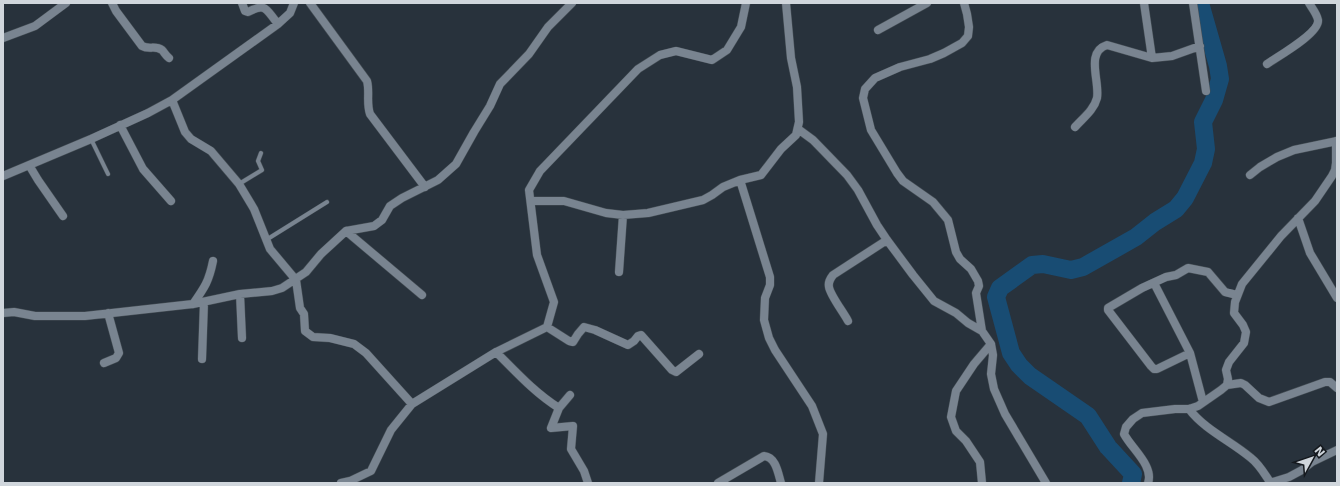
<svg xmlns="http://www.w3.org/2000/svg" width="1340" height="486" viewBox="0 0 1340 486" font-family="'DejaVu Sans',sans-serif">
  <rect width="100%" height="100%" fill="#28323c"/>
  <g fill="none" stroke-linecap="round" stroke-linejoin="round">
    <path stroke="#184c73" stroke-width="18" d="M1131,483L1133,474L1108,447L1088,416L1030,376L1019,365L1011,353L996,297L1000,288L1032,265L1043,264L1071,270L1083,267L1136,237L1155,222L1176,209L1185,198L1203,163L1206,149L1203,122L1214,100L1220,79L1218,66L1200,3"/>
    <defs>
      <path id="lane" d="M91,139L108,174
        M239,184L262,170L258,161L261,153
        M266,240L327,202"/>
      <path id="street" d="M112,3L116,11L142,46C149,50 155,45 162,50C164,52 166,56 169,58
        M242,3L245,11L248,12C267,2 266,10 278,24
        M310,3L367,81C370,92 366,102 370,114L425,187
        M964,3L967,14L969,27L968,36L962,43L944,53L930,59L900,67L875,78L865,89L863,98L871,130L897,173L903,181L933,202L948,220L956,252L960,259L971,269L978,281L979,286L976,293L982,331
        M1144,3L1152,58
        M1193,3L1206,91
        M878,30L927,3
        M3,38L35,26L66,3
        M1267,64C1277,57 1320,33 1318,20C1317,14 1312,8 1309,3
        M172,100L185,132L191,139L211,151L239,184L254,209L270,249L296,280L300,308L304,314L305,331L313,337L330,338L354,344L366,353L412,404
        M120,125L143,169L171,201
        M1075,127C1083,118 1094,110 1097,98C1100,81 1085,52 1107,45L1152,58L1172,56L1200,46
        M798,129L813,140L847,175L858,190L877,225L887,240L913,275L934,301L956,313L968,323L982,331L991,344L993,355L991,374L994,389L1005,414L1046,483
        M29,165L38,180L63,216
        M1250,175L1260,167L1277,157L1294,150L1337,141
        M3,176L91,139L148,113L172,100L278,24L290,13L294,3
        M740,180L770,277V285L765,298L764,320L769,338L775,350L812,406L823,434L819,483
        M531,201H564L606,213L623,215L648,213L703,200L712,195L723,187L740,180L761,175L781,149L796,135L799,122L797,87L791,58L786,3
        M1298,218L1310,253L1337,298
        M346,231L422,295
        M619,272L623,215
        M1154,283L1190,353L1203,402
        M240,294L242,338
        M193,304C205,287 209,281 213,261
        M3,313L14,312L35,316H85L193,304L240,294L272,291L282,288L306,272L321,254L346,231L374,226L382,220L390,206L402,198L438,180L456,164L474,132L490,106L500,84L529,54L548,27L572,3
        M848,321C844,313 830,295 829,287C828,282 830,279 833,275L887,240
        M547,327L569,341L573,342L578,334L584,327L595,330L628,345L634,341L638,336L641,335L672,370L676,372L699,354
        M496,352C516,372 535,393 559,408L570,395
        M1190,353L1157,369H1154L1151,366L1108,310V308L1142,288L1166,277L1176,275L1188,268L1208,272L1225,292L1237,295
        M202,359L204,302
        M104,363L116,358L119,353L108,313
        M1227,385L1241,383L1245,385L1259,398L1269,402L1325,382H1330L1337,388
        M559,408L551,428L573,426L571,449L584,471L588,483
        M1189,409C1205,430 1231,441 1251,458C1259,464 1264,473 1270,482
        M341,483L350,481L371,471L391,430L412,404L496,352L547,327L554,302L537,255L529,190L540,171L638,69L660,55L676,51L712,60L727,50L741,27L746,3
        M718,483L764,456C776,457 778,473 781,483
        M982,483L980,462L966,441L956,431L951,417L956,391L974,364L991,344
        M1148,483C1154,466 1132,449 1124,434L1126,427L1133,419L1142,413L1175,409H1189L1198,406L1221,390L1227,385L1228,379L1226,370L1229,362L1244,343L1246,332L1243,325L1234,313L1235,302L1242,284L1281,236L1315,201L1332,176L1335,170L1336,163V141
        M1270,483L1289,477L1302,470L1312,462L1337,450"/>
    </defs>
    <use href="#lane" stroke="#464f56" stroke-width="5"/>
    <use href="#street" stroke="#464f56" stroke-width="9"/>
    <use href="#lane" stroke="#798490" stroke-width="4"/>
    <use href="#street" stroke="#798490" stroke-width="8"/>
  </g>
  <rect width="1340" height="486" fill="none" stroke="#d0d6dc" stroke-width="8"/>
  <g transform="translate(1312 458) rotate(50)" stroke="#15191e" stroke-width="3" paint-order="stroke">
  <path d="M0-3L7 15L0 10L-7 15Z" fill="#d0d6dc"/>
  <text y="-6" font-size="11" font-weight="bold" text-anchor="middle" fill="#d0d6dc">N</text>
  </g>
</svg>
